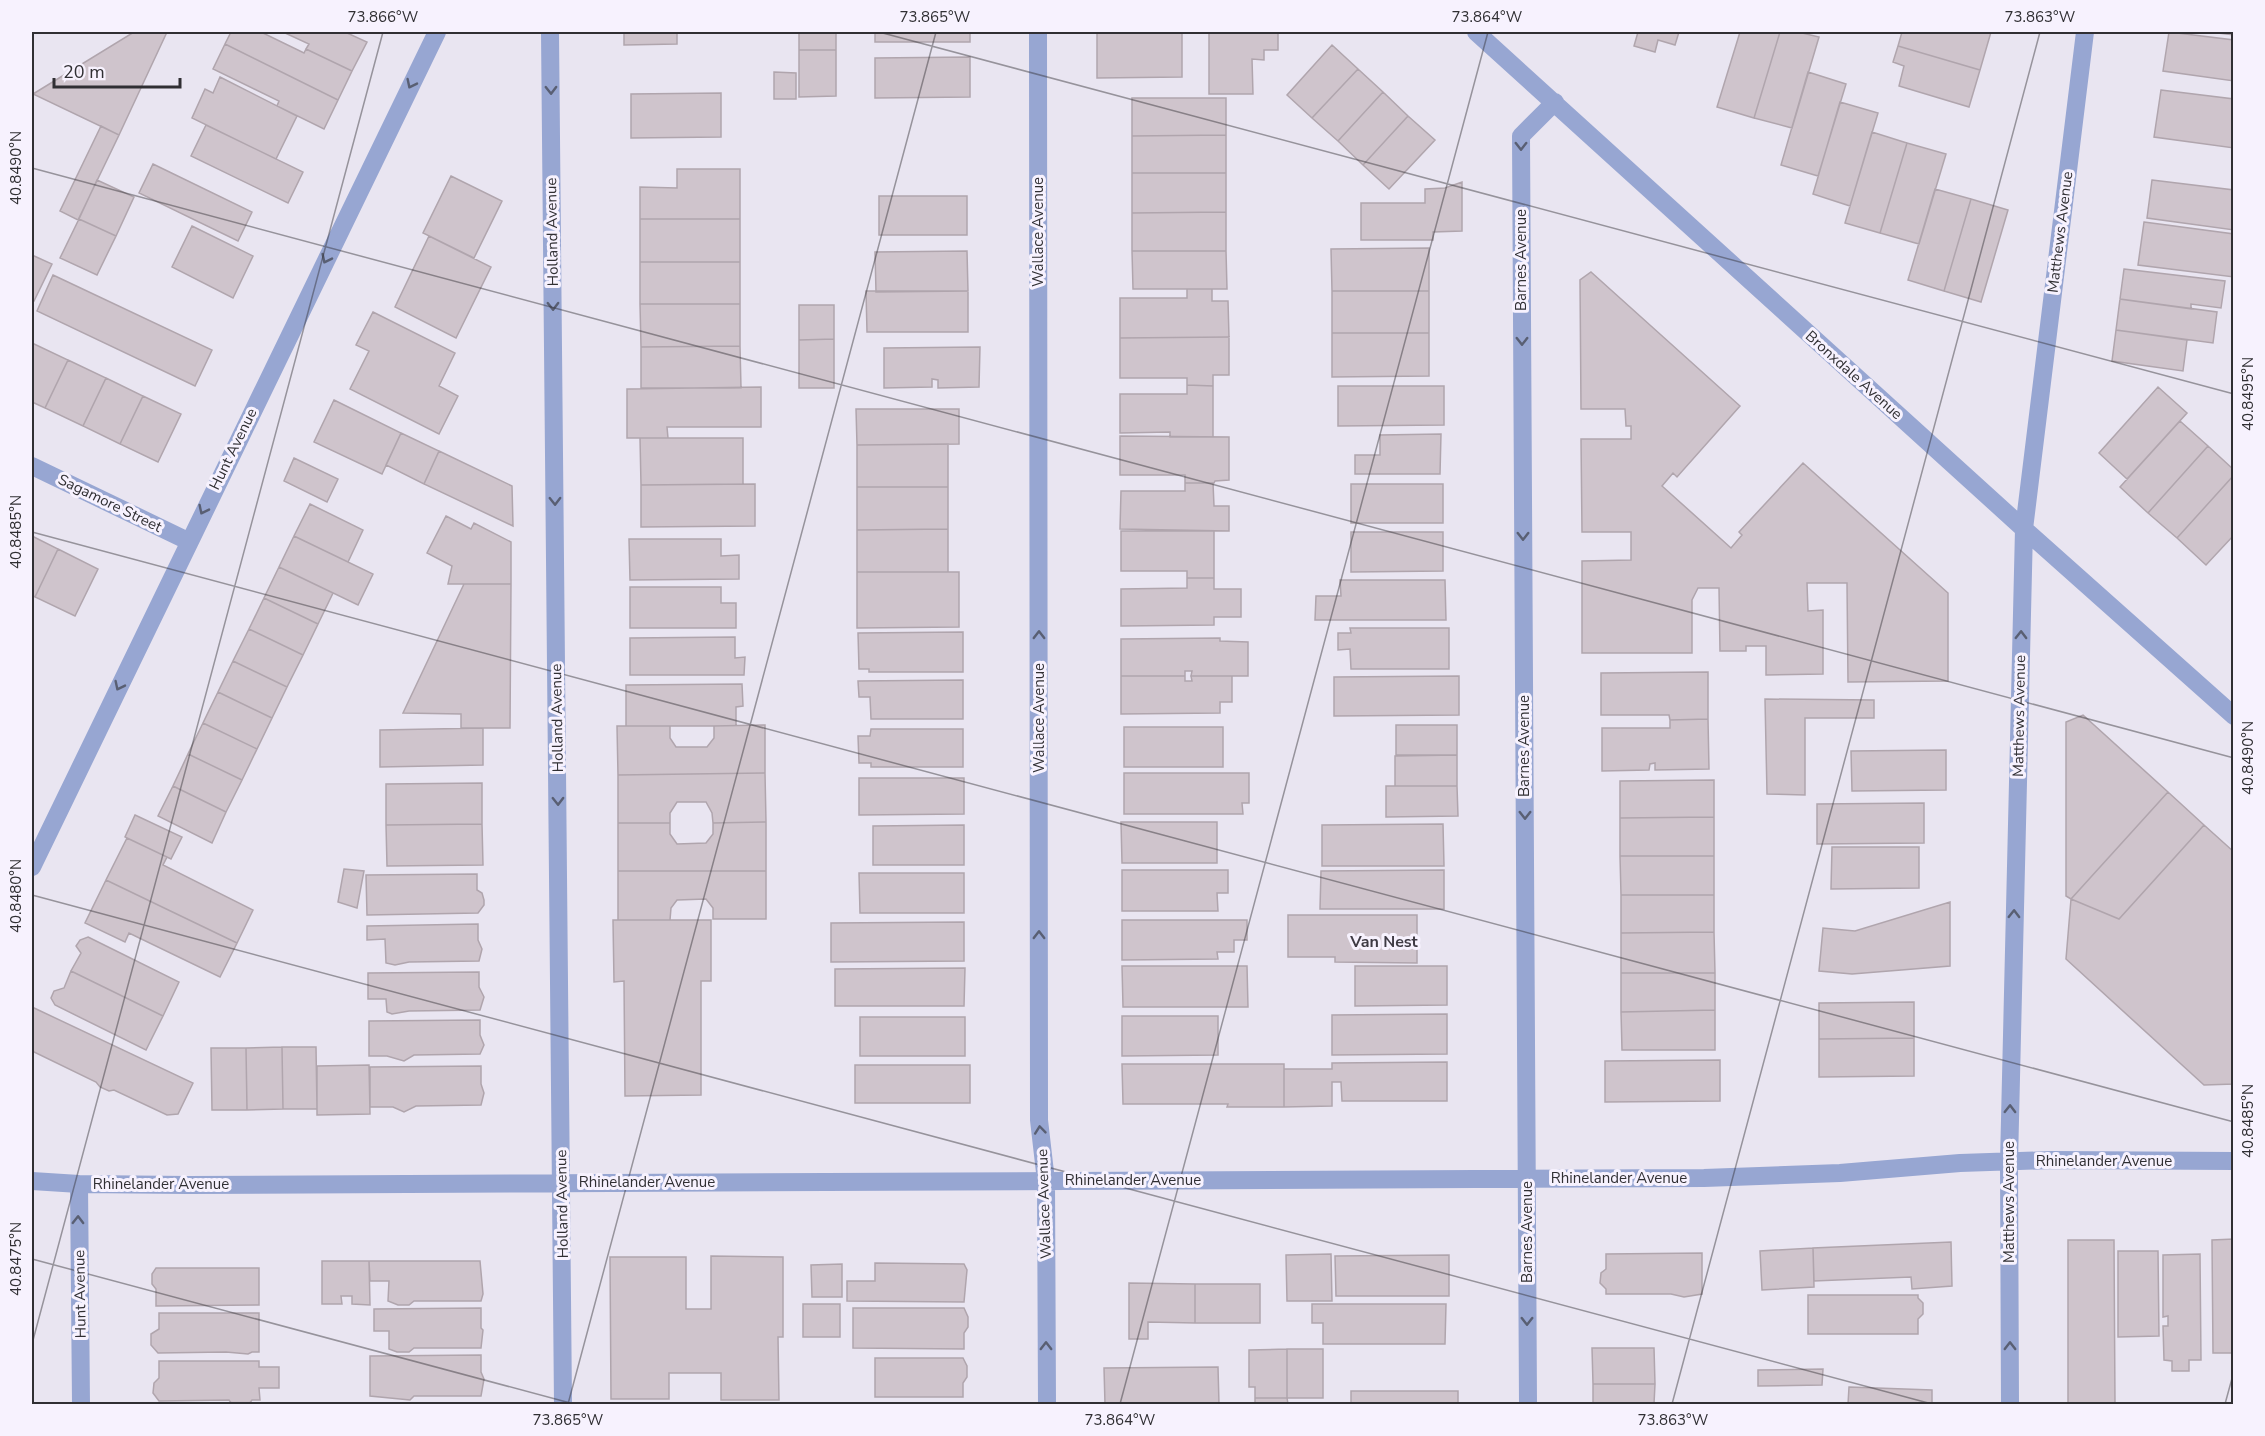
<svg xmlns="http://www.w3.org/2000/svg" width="2265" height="1436" viewBox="0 0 2265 1436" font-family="'Nunito Sans',sans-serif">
  <rect width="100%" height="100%" fill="#e9e5f1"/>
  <path fill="#cfc4cc" stroke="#b0a5ad" stroke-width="1.5" d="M134,32H167L119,135L33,94Z
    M231,32H261L304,53L306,49L352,71L338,100L225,44Z
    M283,32H345L367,42L352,71L306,49L309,44Z
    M624,32H677V44L624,45Z
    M799,32H836V50H799Z
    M875,32H970V42H875Z
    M1097,32H1182V77L1097,78Z
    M1209,32H1278V50H1264V60L1252,59L1253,94H1209Z
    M1638,32H1679L1675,45L1658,40L1655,52L1634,46Z
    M1740,32H1780L1754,118L1717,107Z
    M1780,32H1798L1819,37L1792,128L1754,118Z
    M1902,32H1991L1980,70L1898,46Z
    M2169,32L2234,40V81L2163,71Z
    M2209,32H2234V35Z
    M225,44L338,100L324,129L277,106L279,101L213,69Z
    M1332,45L1358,69L1312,118L1287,95Z
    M1898,46L1980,70L1969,107L1899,86L1904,66L1893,62Z
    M799,50H836V96L799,97Z
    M970,57V97L875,98V58Z
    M1358,69L1383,92L1338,141L1312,118Z
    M774,72L796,73V99H774Z
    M1808,72L1846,84L1818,176L1781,165Z
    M220,77L297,116L276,159L192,118L205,89L213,93Z
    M2161,90L2234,99V148L2154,137Z
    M1383,92L1408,116L1363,165L1338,141Z
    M721,93V137L631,138V94Z
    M1132,98H1226V135L1132,136Z
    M1840,102L1878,113L1850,206L1813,194Z
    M1408,116L1435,140L1389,189L1363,165Z
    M206,125L303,172L288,203L191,156Z
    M101,126L119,135L78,220L60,211Z
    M1872,132L1907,143L1880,233L1845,223Z
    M1226,135V173H1132V136Z
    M1907,143L1946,154L1919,244L1880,233Z
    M153,164L252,212L238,241L139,193Z
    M677,169H740V219H640V187L677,188Z
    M1132,173H1226V212L1132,213Z
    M451,176L502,201L474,258L423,233Z
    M97,180L134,197L116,236L79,219Z
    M2152,180L2234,190V230L2147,218Z
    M1462,182V231L1433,232V240H1361V203H1425V189L1445,188Z
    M1935,189L1971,199L1944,291L1908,280Z
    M879,196H967V235H879Z
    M1971,199L2008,210L1981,302L1944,291Z
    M1226,212V251H1132V213Z
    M79,219L116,236L97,275L60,258Z
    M640,219H740V262H640Z
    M2144,222L2234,234V277L2138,265Z
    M192,226L253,256L233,298L172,267Z
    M429,236L491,267L456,338L395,307Z
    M1429,248V291H1332L1331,249Z
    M967,251L968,291L876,292L875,252Z
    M1132,251H1226L1227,289H1133Z
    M32,255L52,264L34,301L32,300Z
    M640,262H740V304H640Z
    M2124,269L2225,281L2221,308L2191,304V309L2120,299Z
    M1591,272L1740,406L1677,477L1673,473L1662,486L1731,548L1742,535L1739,532L1803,463L1948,593V681L1848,682L1847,583H1807L1808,611L1823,610V674L1766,675V646H1746V651H1720L1719,588H1698L1692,600V653H1582V561L1631,560V532H1582L1581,439H1631V426H1626L1625,409H1581L1580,280Z
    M53,275L212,350L195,386L37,311Z
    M1187,289H1212V301H1228L1229,337L1120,338V298H1187Z
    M866,291H968V332H867Z
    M1332,291H1429V333H1332Z
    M2120,299L2217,312L2213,343L2116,330Z
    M640,304H740V346L641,347Z
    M799,305H834V339L799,340Z
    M373,312L455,353L439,386L458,396L439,434L350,389L369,351L356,345Z
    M2116,330L2187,340L2183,371L2112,361Z
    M1332,333H1429V376L1332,377Z
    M1229,337V375H1213V386L1187,385V378H1120V338Z
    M834,339V388H799V340Z
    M32,343L68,360L45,408L32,402Z
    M740,346L741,388H641V347Z
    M980,347L979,387L938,388V380L932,379V387L884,388V348Z
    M68,360L106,378L83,426L45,408Z
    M106,378L143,396L120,444L83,426Z
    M1187,385L1213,386V437H1170V432L1120,433V394H1187Z
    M1338,386H1444V425L1338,426Z
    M761,387V427H667L668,438H627V389Z
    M2158,387L2187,413L2127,479L2099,453Z
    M143,396L181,414L158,462L120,444Z
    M334,400L401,433L382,474L314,442Z
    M856,409H959V444L857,445Z
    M2180,421L2208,446L2148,513L2120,487Z
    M401,433L439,451L424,484L386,465Z
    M1441,434L1440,474H1355V455H1380V435Z
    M1120,436L1229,437V480L1215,481L1214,483H1185V475H1120Z
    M640,438H743V484L641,485Z
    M948,444V487H857V445Z
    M2208,446L2234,470V475L2177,538L2148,513Z
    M439,451L512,486L513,526L424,484Z
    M294,458L338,479L327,502L284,481Z
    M2234,475V535L2206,565L2177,538Z
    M1185,483H1213L1214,506H1229V531L1120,529L1121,491H1185Z
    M755,484V526L641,527V485Z
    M1351,484H1443V523H1351Z
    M857,487H948V529L857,530Z
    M310,504L363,530L348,562L294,536Z
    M446,516L471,529L474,523L511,542V584H448L452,566L427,553Z
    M948,529V572H857V530Z
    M1121,531H1214V578H1187V571H1121Z
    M1351,532H1443V571L1351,572Z
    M32,536L58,549L35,597L32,595Z
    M294,536L373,574L358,605L279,567Z
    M629,539H721V556L739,555V579L630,580Z
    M58,549L98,569L75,616L35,597Z
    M279,567L333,593L318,624L264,598Z
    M857,572H959V627L857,628Z
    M1187,578H1214V589H1241V617H1214V625L1121,626V589L1187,588Z
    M1340,580H1445L1446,620H1315L1316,596H1341Z
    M464,584H511L510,728H461V714L403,713Z
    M630,587H721V603H736V628H630Z
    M264,598L318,624L303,655L249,629Z
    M1350,628H1449V669H1351L1350,649L1338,650V633H1351Z
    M249,629L303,655L287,687L233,661Z
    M963,632V672H869V669H859L858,633Z
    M735,637V658L745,657L744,675H630V638Z
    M1220,638V641L1248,642V676H1191L1192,671H1185V676H1121V639Z
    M233,661L287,687L272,718L218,692Z
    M1708,672V719L1670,720L1669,715H1601V673Z
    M1121,676H1185V681H1192L1191,676H1232V702H1220V713L1121,714Z
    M1459,676V715L1334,716V677Z
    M963,680V719H871L870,697H859L858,681Z
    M742,684L743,706L736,707V726H626V685Z
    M218,692L272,718L257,749L203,723Z
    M1765,699L1874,700V718H1805V795L1767,794Z
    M2083,715L2168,792L2071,899L2066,896V722Z
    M1708,719L1709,769L1655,770V763L1650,764L1649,770L1602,771V728H1670V720Z
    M203,723L257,749L242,780L188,754Z
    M765,725V773L618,775L617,726H670V738L676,747H707L714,738V726Z
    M1396,725H1457V755H1396Z
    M1124,727H1223V767H1124Z
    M483,728V765L380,767V730Z
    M871,729H963V767H871V763H859L858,736H870Z
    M1946,750V790L1852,791L1851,751Z
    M188,754L242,780L226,812L173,786Z
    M1457,755V786H1395V756Z
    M765,773L766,822L713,823L712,813L706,802H677L670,813V823H618V775Z
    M1124,773H1249V803H1242L1243,814H1124Z
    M859,778H964V814L859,815Z
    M1714,780V817L1620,818V781Z
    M482,783V824L386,825V784Z
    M173,786L226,812L212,843L158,816Z
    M1386,786H1457L1458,816L1386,817Z
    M2168,792L2204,825L2119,919L2071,899Z
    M1924,803V843L1817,844V804Z
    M135,815L182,837L171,859L125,837Z
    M1714,817V856H1620V818Z
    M766,822V871H618V823H670V834L677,844L706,843L713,834V823Z
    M1121,822H1217V863H1122Z
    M482,824L483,865L387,866L386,825Z
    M1443,824L1444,866H1322V825Z
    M964,825V865H873V826Z
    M2204,825L2234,852V1084L2204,1085L2066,959L2071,899L2119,919Z
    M127,838L167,857L163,865L253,910L237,943L106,880Z
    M1832,847H1919V888L1831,889Z
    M1620,856H1714V895H1621Z
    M344,869L364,871L357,908L338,902Z
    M1122,870H1228V893H1217L1218,911H1122Z
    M1444,870V909H1320L1321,871Z
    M618,871H766V919H713V908L706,899L677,900L671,908L670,920H618Z
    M859,873H964V913H860Z
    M477,874V890L482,893L484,900V905L478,913L367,915L366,875Z
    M106,880L237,943L220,977L129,933L125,942L85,923Z
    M1621,895H1714V932L1621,933Z
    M1950,902V966L1852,974L1819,971L1823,928L1855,931Z
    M1288,915H1417V963L1335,962V957H1288Z
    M613,920H711V981H701V1095L625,1096L624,981L614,982Z
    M1122,920H1247V940H1234V952H1217L1218,959L1122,960Z
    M964,922V961L831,962V923Z
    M478,924V940L482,949L479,961L409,962L395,965L386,963L385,939L367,940V926Z
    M1714,932L1715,973H1621V933Z
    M88,937L179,982L163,1016L71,971L81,953L76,946L80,940Z
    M1122,966H1247L1248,1007H1123Z
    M1355,966H1447V1005L1355,1006Z
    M965,968L964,1006H835V969Z
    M71,971L163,1016L146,1050L55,1005L51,998L54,991L64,988Z
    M479,972V987L484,997L480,1010L409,1011L392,1014L387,1012L386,999H368V973Z
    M1621,973H1715V1010L1621,1012Z
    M1914,1002V1038L1819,1039V1003Z
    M32,1007L193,1083L178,1114L167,1115L114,1090L109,1091L100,1087L96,1082L32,1051Z
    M1715,1010V1050H1622L1621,1012Z
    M1447,1014V1054L1332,1055V1015Z
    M1122,1016H1218V1055L1122,1056Z
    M860,1017H965V1056H860Z
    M480,1020V1035L484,1045L480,1054L414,1055L404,1061L387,1056H369V1021Z
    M1914,1038V1076L1819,1077V1039Z
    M282,1047L283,1109L247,1110L246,1048Z
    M282,1047H316L317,1109H283Z
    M211,1048H246L247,1110H212Z
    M1720,1060V1101L1605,1102V1061Z
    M1447,1062V1101H1342L1341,1082H1332V1106L1284,1107V1069H1332V1063Z
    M1122,1064H1284V1107H1227L1228,1104H1123Z
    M369,1065L370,1114L317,1115V1066Z
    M855,1065H970V1103H855Z
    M481,1066V1084L484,1093L481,1105L416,1106L404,1112L393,1107H370V1067Z
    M2234,1239V1353H2213L2212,1240Z
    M2068,1240H2114L2115,1404H2068Z
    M1951,1242L1952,1286L1912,1289L1911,1277L1814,1281L1813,1248Z
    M1813,1248L1814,1287L1762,1290L1760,1251Z
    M2118,1251H2158L2159,1336L2118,1337Z
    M1702,1253V1294L1684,1297L1671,1294H1606V1289L1600,1283L1601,1273L1606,1269V1254Z
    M1331,1254L1332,1301H1287L1286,1255Z
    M2200,1254L2201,1360H2189V1371H2172V1361L2164,1360L2163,1326H2168V1316L2163,1317V1255Z
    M1449,1255V1296H1336L1335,1256Z
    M711,1256L783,1257V1337H778L779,1400H721V1373H669V1399H611L610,1257H686V1309H711Z
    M322,1261H369L370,1305L352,1304V1296H341L342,1304H322Z
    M369,1261H480L483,1294L481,1301H414L409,1305H398L388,1301L389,1281H370Z
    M875,1263L964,1264L967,1270L964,1302L847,1301V1281H875Z
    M842,1264V1297H812L811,1265Z
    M156,1268H259V1305L156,1306V1289L152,1284V1274Z
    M1129,1283L1195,1284V1323L1148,1322V1339H1129Z
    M1195,1284H1260V1323H1195Z
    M1808,1295H1918V1298L1923,1303V1314L1918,1319V1334H1808Z
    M803,1304H840V1337H803Z
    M1312,1304H1446L1445,1344H1323V1323H1312Z
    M481,1308V1328L483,1330L481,1348H414L409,1352H397L389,1349V1331H374V1309Z
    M853,1308H964L968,1317V1327L964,1333V1349L853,1348Z
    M159,1313H259V1352H252L248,1354L226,1352L158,1353L151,1345V1334L159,1329Z
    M1592,1348H1654L1655,1384H1593Z
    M1287,1349H1323V1398H1287Z
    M1287,1349V1398H1255V1387H1249V1350Z
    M481,1355V1372L484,1379L481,1396H414L410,1400L370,1396V1356Z
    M875,1358H963L967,1366V1377L963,1383V1397H875Z
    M159,1361H259V1367H279V1388H259L260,1400H252L249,1404H232L229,1400L159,1401L153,1393L154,1383L159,1378Z
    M1218,1367L1219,1404H1105L1104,1368Z
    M1823,1369L1822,1385L1758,1386V1370Z
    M1593,1384H1655L1654,1404H1593Z
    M1849,1387L1932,1390V1404H1848Z
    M1351,1391H1458V1404H1351Z
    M1255,1398H1287L1288,1404H1255Z"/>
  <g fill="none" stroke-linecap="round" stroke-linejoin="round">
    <path stroke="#97a6d2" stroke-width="18" d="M550,32L563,1404
      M1038,32L1039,1120L1046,1181L1047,1404
      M1476,32L2024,529L2234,716
      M32,466L188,541
      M32,867L437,32
      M32,1181L79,1184L188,1185L1704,1178L1840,1173L1960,1163L2052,1160L2234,1161
      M79,1184L81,1404
      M1528,1404L1521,136L1555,102
      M2010,1404L2009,1162L2024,529L2085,32"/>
  </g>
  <defs><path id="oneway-chevron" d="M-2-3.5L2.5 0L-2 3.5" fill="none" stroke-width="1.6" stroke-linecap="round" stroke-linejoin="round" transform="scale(1.5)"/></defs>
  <g stroke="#595f73">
    <use href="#oneway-chevron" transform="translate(411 84) rotate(116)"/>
    <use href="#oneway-chevron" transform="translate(551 90) rotate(89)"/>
    <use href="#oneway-chevron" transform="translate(1521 146) rotate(90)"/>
    <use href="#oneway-chevron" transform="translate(326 259) rotate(116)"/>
    <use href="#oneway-chevron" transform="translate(553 306) rotate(89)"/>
    <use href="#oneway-chevron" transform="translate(1522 341) rotate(90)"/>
    <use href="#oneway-chevron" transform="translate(555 501) rotate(89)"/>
    <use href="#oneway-chevron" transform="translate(203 510) rotate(116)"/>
    <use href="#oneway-chevron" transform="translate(1523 536) rotate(90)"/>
    <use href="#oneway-chevron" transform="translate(1039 635) rotate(-90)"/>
    <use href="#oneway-chevron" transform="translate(2021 635) rotate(-89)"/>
    <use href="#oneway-chevron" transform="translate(119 686) rotate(116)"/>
    <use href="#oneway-chevron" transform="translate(558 801) rotate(89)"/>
    <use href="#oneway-chevron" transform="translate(1525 815) rotate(90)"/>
    <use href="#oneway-chevron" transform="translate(2014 914) rotate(-89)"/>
    <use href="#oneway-chevron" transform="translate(1039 935) rotate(-90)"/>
    <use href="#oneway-chevron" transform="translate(2010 1109) rotate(-89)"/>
    <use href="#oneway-chevron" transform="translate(1040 1130) rotate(-96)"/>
    <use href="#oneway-chevron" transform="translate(78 1220) rotate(-89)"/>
    <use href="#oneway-chevron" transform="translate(1527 1321) rotate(90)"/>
    <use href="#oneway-chevron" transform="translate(1046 1346) rotate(-90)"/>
    <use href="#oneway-chevron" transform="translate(2010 1346) rotate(-90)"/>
  </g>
  <path fill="none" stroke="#302f33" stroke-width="1.5" stroke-opacity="0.45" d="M879,32L2234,394M32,168L2234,758M32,532L2234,1122M32,895L1932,1404M32,1259L574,1404M32,1344L383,32M568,1404L936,32M1120,1404L1488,32M1672,1404L2040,32M2225,1404L2234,1371"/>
  <g text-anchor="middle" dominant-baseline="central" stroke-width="6" stroke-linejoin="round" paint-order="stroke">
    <g font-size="15" fill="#302f33" stroke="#f7f2fe">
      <text transform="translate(552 232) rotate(-91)">Holland Avenue</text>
      <text transform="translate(1038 232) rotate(-90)">Wallace Avenue</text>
      <text transform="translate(2060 232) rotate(-83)">Matthews Avenue</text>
      <text transform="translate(1521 260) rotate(-90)">Barnes Avenue</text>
      <text transform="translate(1854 375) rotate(42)">Bronxdale Avenue</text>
      <text transform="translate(233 449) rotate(-64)">Hunt Avenue</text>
      <text transform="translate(110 503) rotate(26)">Sagamore Street</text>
      <text transform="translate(2019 716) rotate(-89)">Matthews Avenue</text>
      <text transform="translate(557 718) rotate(-91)">Holland Avenue</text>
      <text transform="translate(1039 718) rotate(-90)">Wallace Avenue</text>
      <text transform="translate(1524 746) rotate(-90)">Barnes Avenue</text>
      <text x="2104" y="1161">Rhinelander Avenue</text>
      <text x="1619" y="1178">Rhinelander Avenue</text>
      <text x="1133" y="1180">Rhinelander Avenue</text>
      <text x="647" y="1182">Rhinelander Avenue</text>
      <text x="161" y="1184">Rhinelander Avenue</text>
      <text transform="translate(2009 1202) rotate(-90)">Matthews Avenue</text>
      <text transform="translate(562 1204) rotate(-91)">Holland Avenue</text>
      <text transform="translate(1044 1204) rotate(-92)">Wallace Avenue</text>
      <text transform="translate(1527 1232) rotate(-90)">Barnes Avenue</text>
      <text transform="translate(80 1294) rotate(-91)">Hunt Avenue</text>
    </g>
    <g font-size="16" font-weight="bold" fill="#3e3a43" stroke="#f7f2fe">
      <text x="1384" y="942">Van Nest</text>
    </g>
  </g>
  <rect width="2265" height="1436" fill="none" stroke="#f7f2fe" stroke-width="66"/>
  <path d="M54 78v9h126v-9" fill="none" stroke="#302f33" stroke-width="3"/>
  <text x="63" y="78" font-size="18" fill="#302f33" stroke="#f7f2fe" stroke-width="4.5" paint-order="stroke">20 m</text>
  <rect x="33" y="33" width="2199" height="1370" fill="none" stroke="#302f33" stroke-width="2"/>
  <g font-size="15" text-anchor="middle" fill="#302f33">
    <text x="383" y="22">73.866°W</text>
    <text x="935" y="22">73.865°W</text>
    <text x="1487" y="22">73.864°W</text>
    <text x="2040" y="22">73.863°W</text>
    <text transform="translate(16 168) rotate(-90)" y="5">40.8490°N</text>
    <text transform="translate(2248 394) rotate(-90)" y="5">40.8495°N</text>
    <text transform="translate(16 532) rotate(-90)" y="5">40.8485°N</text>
    <text transform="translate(2248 758) rotate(-90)" y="5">40.8490°N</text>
    <text transform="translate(16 896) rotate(-90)" y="5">40.8480°N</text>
    <text transform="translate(2248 1121) rotate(-90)" y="5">40.8485°N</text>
    <text transform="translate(16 1259) rotate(-90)" y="5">40.8475°N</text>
    <text x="568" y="1425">73.865°W</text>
    <text x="1120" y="1425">73.864°W</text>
    <text x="1673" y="1425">73.863°W</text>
  </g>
</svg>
